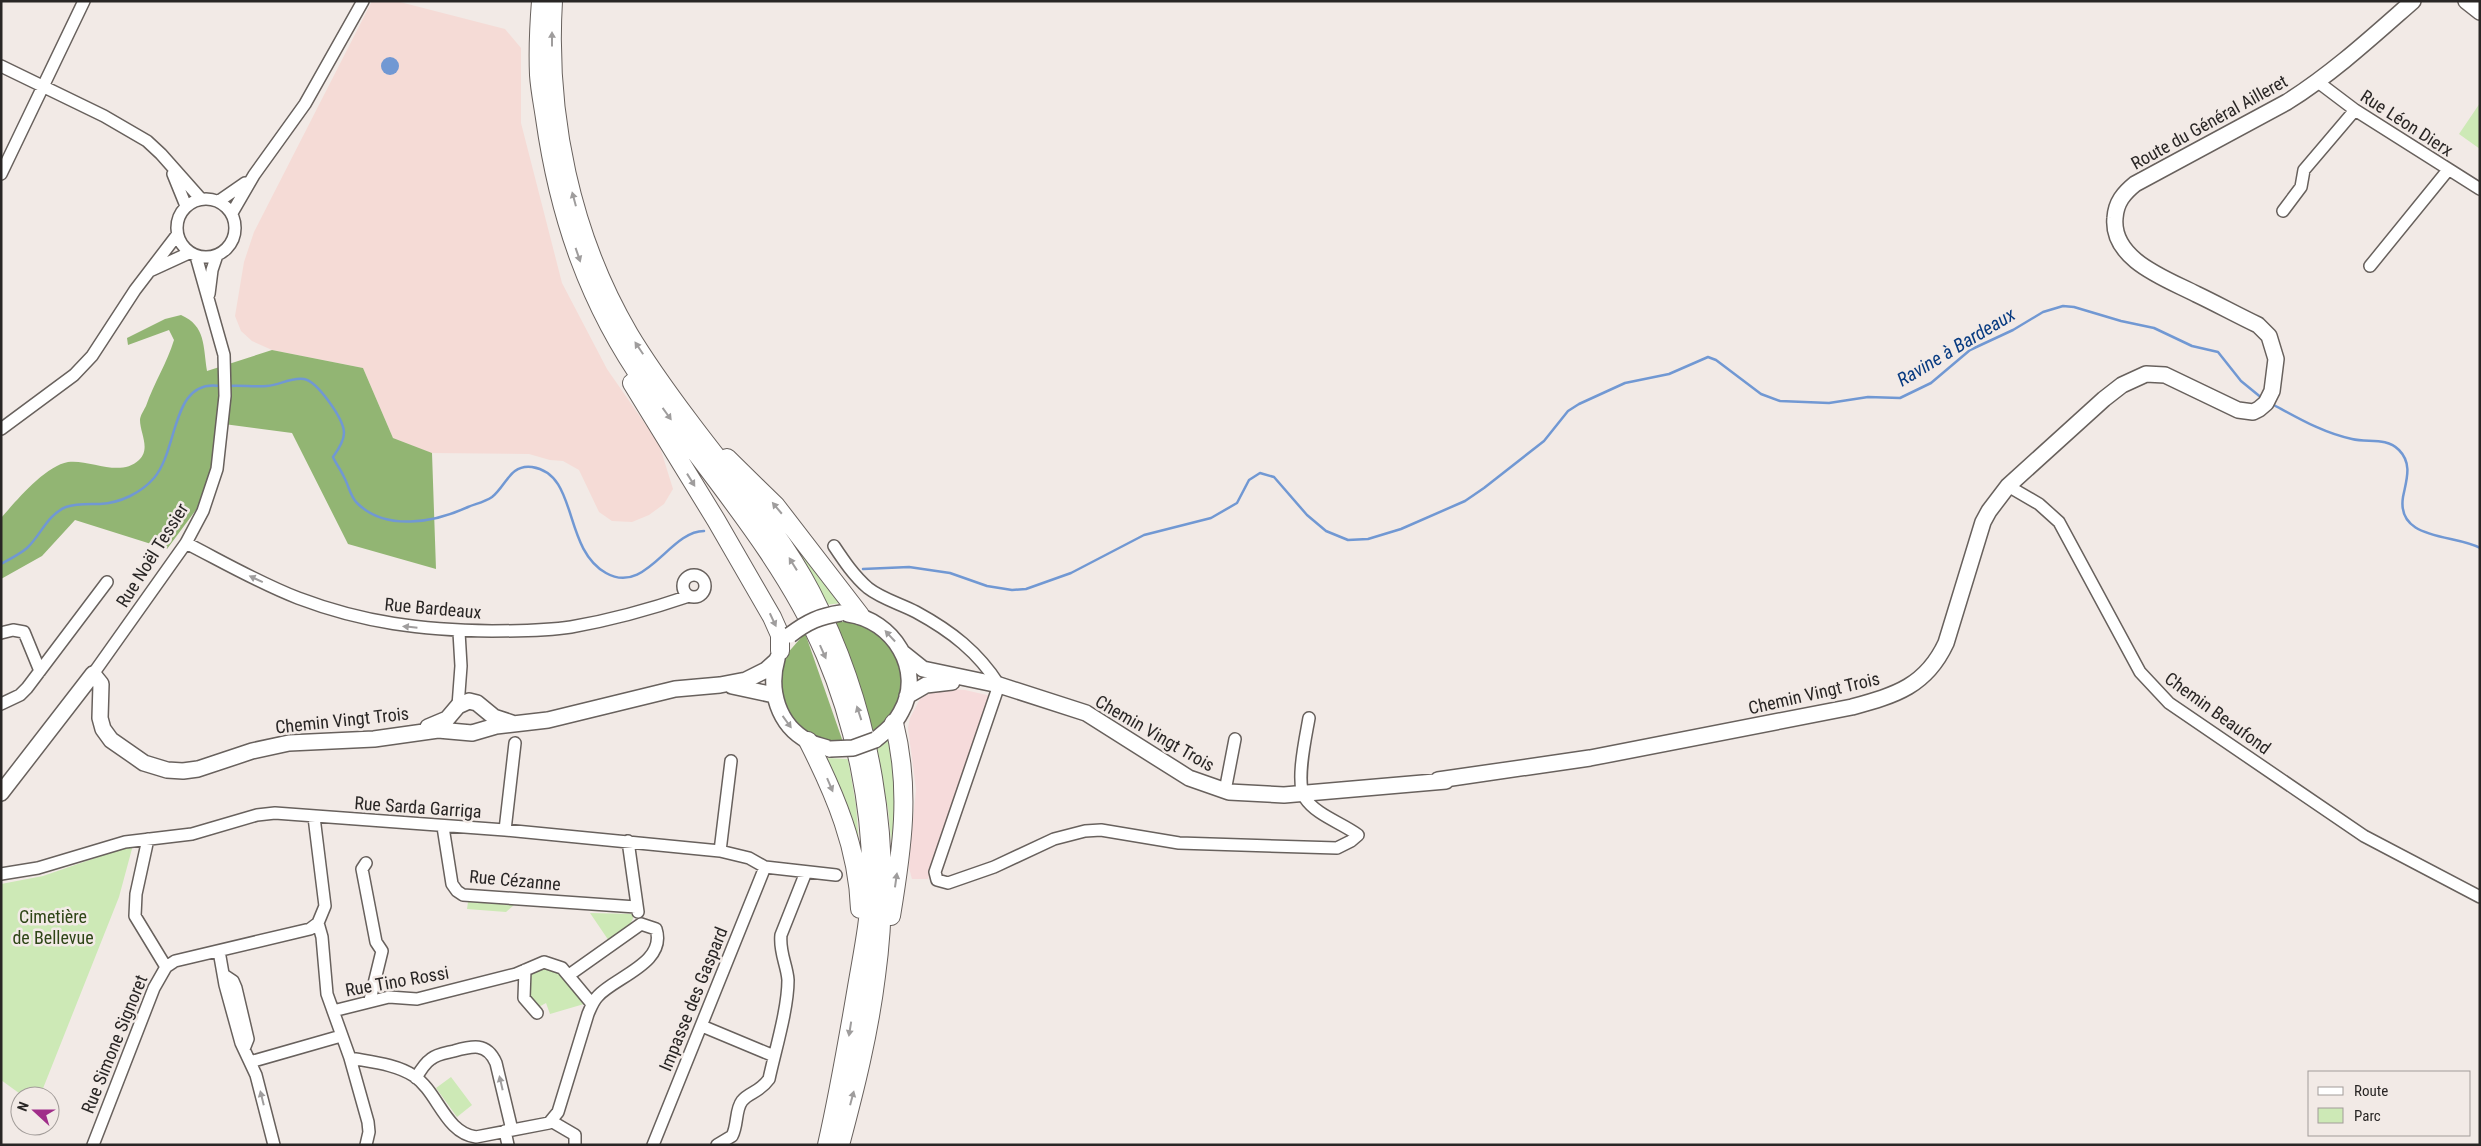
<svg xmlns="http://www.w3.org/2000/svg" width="2481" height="1146" viewBox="0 0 2481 1146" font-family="'Roboto Condensed',sans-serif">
  <rect width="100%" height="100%" fill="#f2eae6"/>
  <path fill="#f5dbd6" d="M372,1H396L505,29L521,48V123L562,283L607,369L659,444L673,489L664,504L649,515L632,522L612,521L599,512L579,470L563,461L550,460L529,454L431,453L393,438L363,368L272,350L252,341L241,331L235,316L244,262L254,232Z"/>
  <path fill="#f6dbdb" d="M939,688L965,690L991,696L928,879H912L909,868L910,851L916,789L908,728L910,718L920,699Z"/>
  <path fill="#cde9b6" d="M2480,103V149L2459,134Z
    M753,493L796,536L841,603L825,605Z
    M889,740L898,776L893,869H888L889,851L892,850L888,809L876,750Z
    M826,758L848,759L856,805L860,857Z
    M133,845L119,897L40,1096H23L1,1080V884L43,876Z
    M468,902L514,905L506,912L467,909Z
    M590,913L634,914C632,928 619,934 609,941Z
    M552,967L560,970L584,1004L550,1014L546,1003L537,1008L527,995L530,972Z
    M451,1077L472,1105L457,1117L436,1088Z"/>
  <path fill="#92b573" d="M181,315C206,326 203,346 207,371L272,350L363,368L393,438L432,453L436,569L348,544L292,433L224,424L210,491L167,549L75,520L42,556L1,579V518C16,501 45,466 68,462C90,459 120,478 139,460C151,449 140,433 140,420C140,416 144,410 146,406C154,383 167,363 174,340L169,330L128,345L127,338L165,319Z
    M853,621C867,627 884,633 892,647C904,666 906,699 892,717C887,723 879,727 873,732L857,678L833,622Z
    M805,633L843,742L822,741L804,730L786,710L779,683L786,655Z"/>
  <path fill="#7198d3" d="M381 66a9 9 0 1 1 18 0a9 9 0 1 1-18 0Z"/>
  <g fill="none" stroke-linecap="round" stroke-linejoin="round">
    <path stroke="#7198d3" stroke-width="2.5" d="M228,386C241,385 254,387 267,386C280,385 291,377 304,379C317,381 344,419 344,433C344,441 338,450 333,457C336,464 341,470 344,477C349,486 350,496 357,503C386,532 435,522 468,507C475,504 485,502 492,497C506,486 510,464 532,467C579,474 562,548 606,573C646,596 669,531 704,531
      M2272,404C2298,418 2323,433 2352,439C2368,443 2386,437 2399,450C2413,464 2406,481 2403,497C2396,541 2455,534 2480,548
      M1,564C10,559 20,554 27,548C41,535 47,515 66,507C77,503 89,504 100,504C120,503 141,493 154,478C179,449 171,378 220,386
      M863,569L909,567L950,573L987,586L1012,590L1026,589L1071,573L1144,535L1211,518L1237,503L1249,480L1260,473L1274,477L1307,515L1326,531L1348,540L1368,539L1401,529L1465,501L1484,488L1544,441L1568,411L1579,404L1625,383L1669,374L1708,357L1716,360L1761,394L1780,401L1829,403L1868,397L1900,398L1931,383L1970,350L2013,330L2043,312L2063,306L2074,307L2121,321L2154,328L2192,346L2218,352L2241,381L2263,399"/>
    <defs>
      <path id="minor" d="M1,66L104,116L147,141L161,154L200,198
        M2318,82L2355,110L2480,189
        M1,174L84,1
        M173,174L186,206
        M177 228a29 29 0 1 1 58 0a29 29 0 1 1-58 0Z
        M219,201L245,183
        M2283,211L2301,187L2304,170L2355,110
        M232,213L254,175L305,104L363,1
        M2370,266L2448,170
        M152,270L189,253
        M209,294L212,270L217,255
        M1,429L74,375L92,356L135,290L177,235
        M2008,486L2039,504L2059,522L2140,672L2169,703L2364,836L2480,897
        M186,543C223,562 259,583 298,598C364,623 422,630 492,631C518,631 545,631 571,627C611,620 651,609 689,596
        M834,546C844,561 854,576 868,588C882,599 901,604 916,612C951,631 978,652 999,685L935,872L937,880L948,883L994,867L1054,839L1085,831L1101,830L1179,843L1337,848L1351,841L1358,835C1342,823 1316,815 1305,798C1295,783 1306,736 1309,718
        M683 586a11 11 0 1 1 22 0a11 11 0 1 1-22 0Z
        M1,633L13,630L24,632L40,671
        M93,674L186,543L203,511L217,469L225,396L224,355L196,256
        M1,704L20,695L27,688L107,582
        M458,706L461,666L459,632
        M1225,791L1235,739
        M443,827L452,884L457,891L463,895L636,907
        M505,830L515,743
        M148,839L136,894L135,916L166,967
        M628,841L638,912
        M720,851L731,761
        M366,863L362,869L376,942L382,951L370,1000
        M1,874L38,868L125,842L192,834L257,815L275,813L505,830L720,851L749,858L765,867L836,875
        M318,923L322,937L327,994L350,1058L368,1122L369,1132L366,1145
        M219,951L225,985L241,1043L256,1075L274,1145
        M525,970L524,998L537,1013
        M224,975L233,981L236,988L248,1039L244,1049
        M569,975L641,924
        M333,1011L389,997L417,999L516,974L544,962L562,968L592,1004
        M702,1026L774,1056
        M350,1058C371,1062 396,1064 414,1076C438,1092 445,1133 476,1137L549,1123L558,1112L588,1014C591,1007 593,1001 598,996C615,977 667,963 656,929L641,924
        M250,1062L341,1036
        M416,1078C420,1071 425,1063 431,1059C437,1054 446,1053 454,1051C472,1046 487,1042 496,1063L512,1130
        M551,1121L575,1135V1145
        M505,1131L508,1145
        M93,1145L154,988L166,967L175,961L310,929L318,923L325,906L314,817
        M653,1145L765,867
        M717,1145L732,1136C738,1125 735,1110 742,1101C749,1092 759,1093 769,1079C775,1051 788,1009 788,980C787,965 779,952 781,935L806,872"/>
      <path id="major" d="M2466,1L2480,12
        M848,614C893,620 925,670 901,712C895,724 885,732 875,740
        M903,653L923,669L999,685L1086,713L1189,778L1229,792L1284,795L1446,781
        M777,659C768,690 778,725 808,741C814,745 823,746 830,749
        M732,686L774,695
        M907,696L926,685L952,682
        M428,727L447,719L458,706L469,701L477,703L494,717L512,723
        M1438,780L1590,758L1852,707C1896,695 1926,686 1946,643L1983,522L1989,511L2008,486L2104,399L2122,385L2146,374L2165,375L2238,410L2253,412L2259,409L2266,403L2272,391L2276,359L2269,336L2258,325C2237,315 2217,304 2196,294C2167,279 2111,260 2115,218C2116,202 2124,193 2135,184L2287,102C2333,73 2372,37 2413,1
        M1,793L93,674L101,684L100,718L103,729L111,740L144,763L167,770L183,771L198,769L252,751L289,743L374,739L438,730L472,733L496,726L548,720L675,689L720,685L746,680L766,670L776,661"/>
      <path id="highway" d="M541,1C539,26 538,51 539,75C540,90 543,104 545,118C559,217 589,305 647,387C708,473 783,556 825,654C854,722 873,809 871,883C870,918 863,952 857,987C848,1040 839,1092 827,1145
        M553,1C546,116 571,235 629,334C647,364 668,393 689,421C729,475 780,532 811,592C872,710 894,844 876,976C869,1033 855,1089 840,1145
        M632,383L716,520L772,617L780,635V651
        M727,458L776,506L860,615
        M808,741C835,794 858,848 860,909
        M891,916C902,849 911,790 894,723"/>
    </defs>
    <use href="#minor" stroke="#68615d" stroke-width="14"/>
    <use href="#major" stroke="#68615d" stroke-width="18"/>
    <use href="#highway" stroke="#68615d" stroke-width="20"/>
    <use href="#minor" stroke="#fff" stroke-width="11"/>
    <use href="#major" stroke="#fff" stroke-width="15"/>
    <use href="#highway" stroke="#fff" stroke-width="18"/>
    <defs>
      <path id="major-bridge" d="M790,635C807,622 820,616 841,613
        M830,749L853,748L875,740"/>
    </defs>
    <use href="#major-bridge" stroke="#68615d" stroke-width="18" stroke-linecap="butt"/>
    <use href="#major-bridge" stroke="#fff" stroke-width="15"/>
  </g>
  <defs><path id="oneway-solid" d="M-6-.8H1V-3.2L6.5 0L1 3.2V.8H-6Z" transform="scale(1.25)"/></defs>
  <g fill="#9f9d9d">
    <use href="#oneway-solid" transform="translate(552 39) rotate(-90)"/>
    <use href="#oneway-solid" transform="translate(574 199) rotate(-105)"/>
    <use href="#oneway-solid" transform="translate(578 255) rotate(71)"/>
    <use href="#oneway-solid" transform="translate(639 348) rotate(-124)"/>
    <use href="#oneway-solid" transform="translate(667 414) rotate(54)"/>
    <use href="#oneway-solid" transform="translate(691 480) rotate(58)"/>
    <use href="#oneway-solid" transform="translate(777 508) rotate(-130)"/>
    <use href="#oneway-solid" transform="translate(793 564) rotate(-122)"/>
    <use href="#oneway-solid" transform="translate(256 579) rotate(-155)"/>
    <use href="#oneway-solid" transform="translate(773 620) rotate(65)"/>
    <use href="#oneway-solid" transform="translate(410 627) rotate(-174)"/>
    <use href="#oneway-solid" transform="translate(890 636) rotate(-133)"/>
    <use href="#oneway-solid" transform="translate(823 652) rotate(66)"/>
    <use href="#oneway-solid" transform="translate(859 713) rotate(-108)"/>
    <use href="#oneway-solid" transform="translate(787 722) rotate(54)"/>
    <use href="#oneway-solid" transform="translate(830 785) rotate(67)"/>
    <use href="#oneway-solid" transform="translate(896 880) rotate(-82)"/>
    <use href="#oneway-solid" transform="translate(850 1029) rotate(99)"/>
    <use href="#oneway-solid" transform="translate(501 1083) rotate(-103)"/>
    <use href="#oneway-solid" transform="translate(262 1098) rotate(-104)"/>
    <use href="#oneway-solid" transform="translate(852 1098) rotate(-75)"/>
  </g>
  <g text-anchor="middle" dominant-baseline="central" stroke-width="5" stroke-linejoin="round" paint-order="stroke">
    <g font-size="18" fill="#292625" stroke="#f2eae6">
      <text transform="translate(2209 122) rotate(-29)">Route du Général Ailleret</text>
      <text transform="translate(2407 123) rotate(33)">Rue Léon Dierx</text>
      <text transform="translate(152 555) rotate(-58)">Rue Noël Tessier</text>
      <text transform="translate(433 608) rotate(5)">Rue Bardeaux</text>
      <text transform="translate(1814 693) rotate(-13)">Chemin Vingt Trois</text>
      <text transform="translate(2218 713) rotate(36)">Chemin Beaufond</text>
      <text transform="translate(342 720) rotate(-6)">Chemin Vingt Trois</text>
      <text transform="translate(1155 733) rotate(30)">Chemin Vingt Trois</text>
      <text transform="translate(418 807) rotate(4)">Rue Sarda Garriga</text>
      <text transform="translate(515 880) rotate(5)">Rue Cézanne</text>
      <text transform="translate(397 981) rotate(-10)">Rue Tino Rossi</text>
      <text transform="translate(693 999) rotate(-68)">Impasse des Gaspard</text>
      <text transform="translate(114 1044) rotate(-68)">Rue Simone Signoret</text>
    </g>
    <g font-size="18" fill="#2e4516" stroke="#f2eae6">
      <text x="53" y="916">Cimetière<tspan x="53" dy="21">de Bellevue</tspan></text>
    </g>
    <g font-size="19" font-style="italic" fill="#083b81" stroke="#f2eae6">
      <text transform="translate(1956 347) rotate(-31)">Ravine à Bardeaux</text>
    </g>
  </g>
  <rect width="2481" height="1146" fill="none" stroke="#292625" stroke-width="5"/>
  <rect x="2308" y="1071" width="162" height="65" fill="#f2eae6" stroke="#a29c99"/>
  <rect x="2318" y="1087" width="25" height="8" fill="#ffffff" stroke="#a29c99"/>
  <text x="2354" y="1096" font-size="15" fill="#292625">Route</text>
  <rect x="2318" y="1108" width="25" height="15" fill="#cde9b6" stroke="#a29c99"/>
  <text x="2354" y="1121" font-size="15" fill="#292625">Parc</text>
  <g transform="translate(35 1111) rotate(291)"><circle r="24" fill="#f2eae6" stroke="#a29c99"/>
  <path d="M0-4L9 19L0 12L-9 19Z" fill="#a02d89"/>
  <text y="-8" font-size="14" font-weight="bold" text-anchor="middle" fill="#292625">N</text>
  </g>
</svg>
